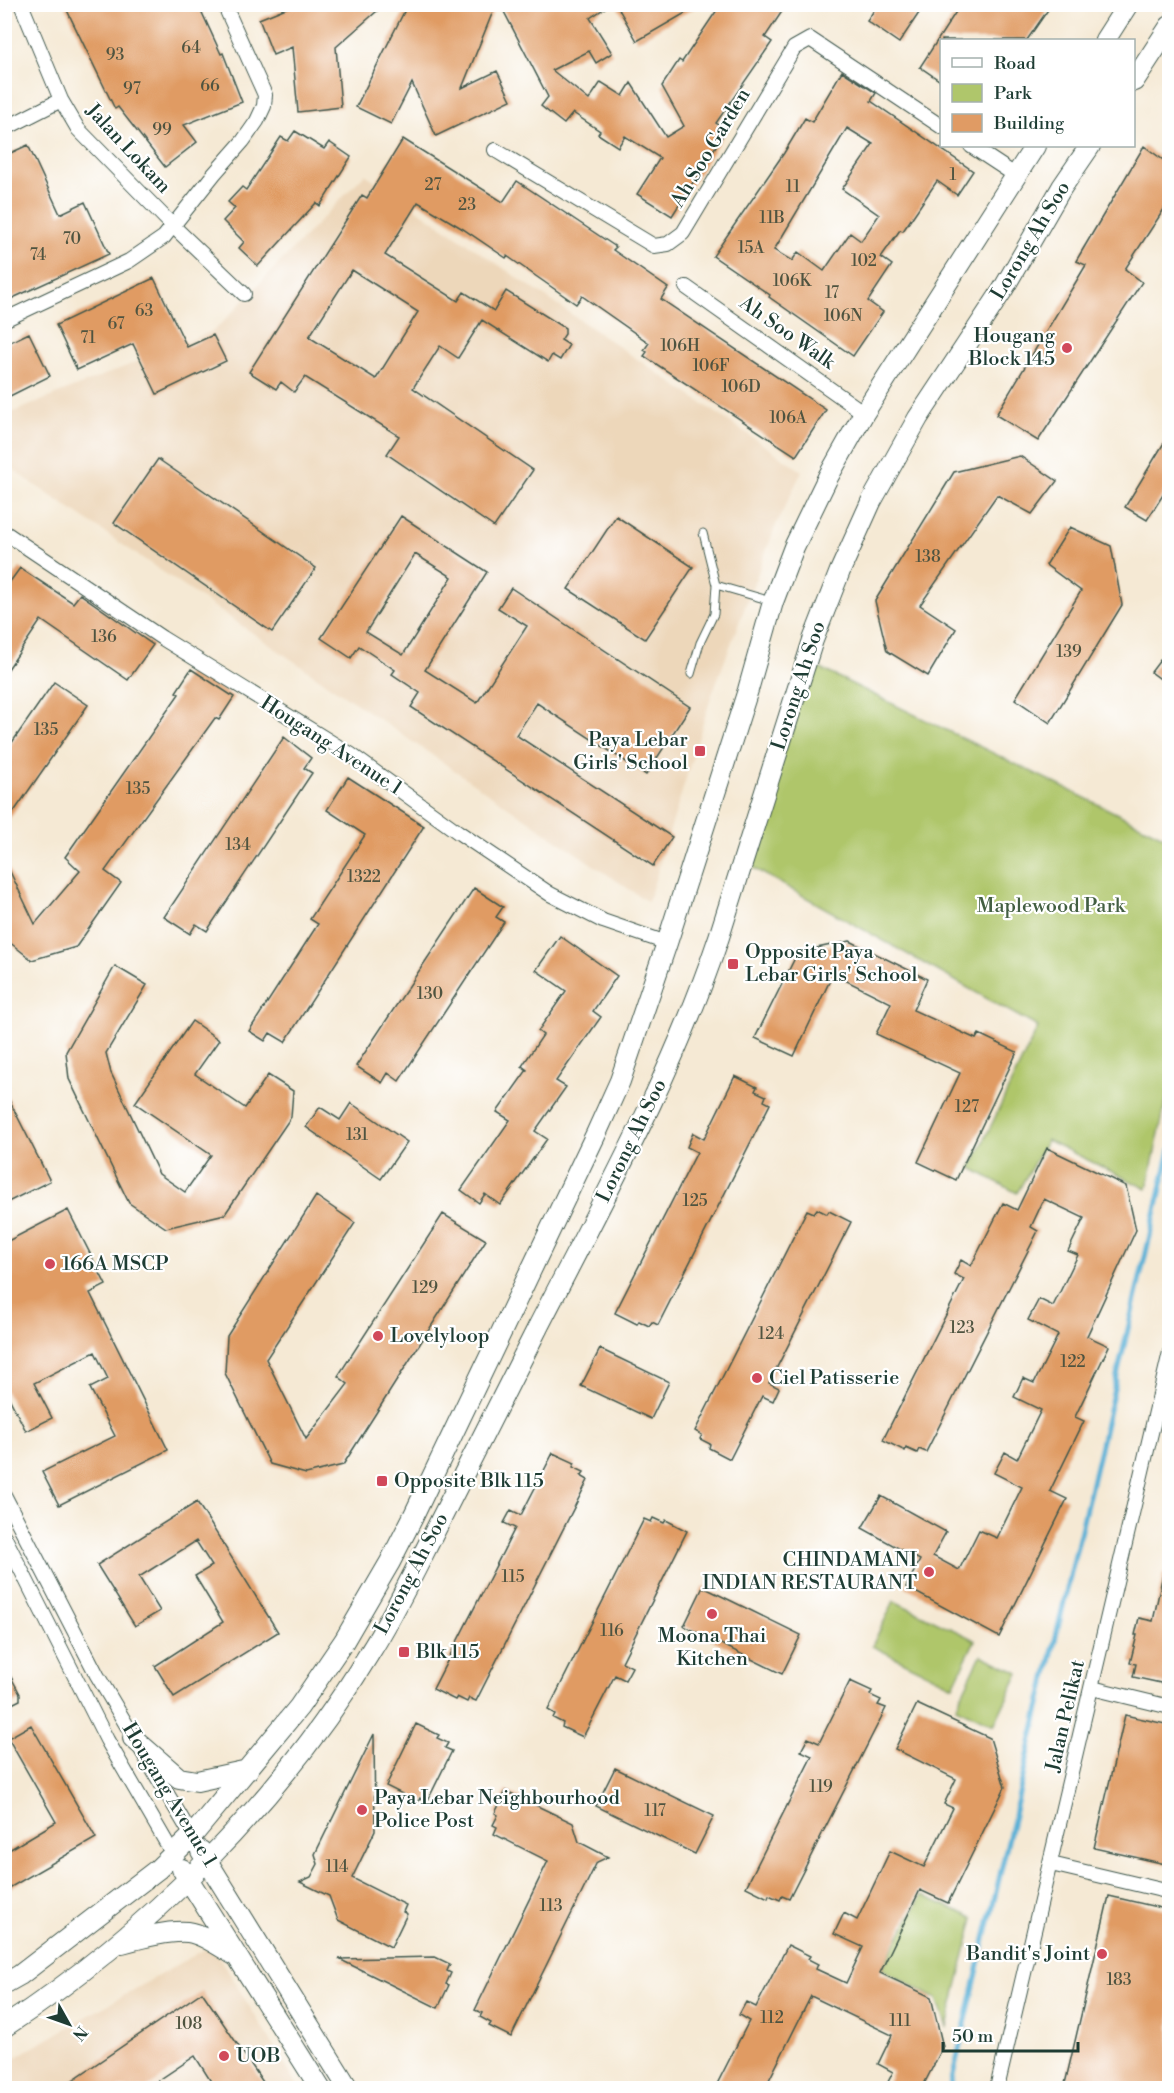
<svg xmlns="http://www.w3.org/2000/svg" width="1174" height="2093" viewBox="0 0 1174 2093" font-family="'Libre Bodoni',serif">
  <rect width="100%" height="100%" fill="#fff"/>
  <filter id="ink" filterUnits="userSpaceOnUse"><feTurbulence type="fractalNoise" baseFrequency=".0167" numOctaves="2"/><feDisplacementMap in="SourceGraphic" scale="12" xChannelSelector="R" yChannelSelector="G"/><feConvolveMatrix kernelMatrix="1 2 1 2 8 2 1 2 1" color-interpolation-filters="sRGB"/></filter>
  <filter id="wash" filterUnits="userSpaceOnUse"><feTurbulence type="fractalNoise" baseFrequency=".008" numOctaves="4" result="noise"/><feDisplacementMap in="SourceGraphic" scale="24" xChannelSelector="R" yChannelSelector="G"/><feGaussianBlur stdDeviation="1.35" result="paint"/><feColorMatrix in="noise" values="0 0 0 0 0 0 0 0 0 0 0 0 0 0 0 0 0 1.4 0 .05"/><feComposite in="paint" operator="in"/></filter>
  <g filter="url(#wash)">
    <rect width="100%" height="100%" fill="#f5e9d4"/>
    <path fill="#edd7ba" d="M365,174L802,471L776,525L711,697L648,902L32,483L5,463L4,416L215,330Z
      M212,1945L299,2088H5L4,2064Z"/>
    <path fill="#afc66b" stroke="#678250" stroke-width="1.5" d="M811,664L1169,839V1087L1147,1189L1047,1140L1017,1193L971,1168L1038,1027L746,864Z
      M894,1601L975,1640L953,1686L872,1646Z
      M981,1655L1019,1673L994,1725L956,1707Z
      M922,1895L974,1918L947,2027L937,1999L882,1969Z"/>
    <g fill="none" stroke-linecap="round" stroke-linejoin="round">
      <path stroke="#59b0d6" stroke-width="5" d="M950,2088L1170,1150"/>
    </g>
    <g id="blocks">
      <path fill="#e09b64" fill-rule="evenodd" d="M64,4H198L221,54L223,53L242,102L184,125L197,142L165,167L118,107L115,109Z
        M296,4H385L336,47L341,107L298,112L292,47L273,55L259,19Z
        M408,4H496L462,88L497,71L511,100L436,136L412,83L391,124L356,107Z
        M500,4H611L590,18L612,53L596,63L589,51L552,70L589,100L601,82L623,96L631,83L666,137L684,126L662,86L679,60L682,62L721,4H787L765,37L772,42L716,123L726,130L672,216L637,194L660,158L625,136L618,147L598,134L600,131L573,113L564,124L541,106L548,97Z
        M616,4H701L637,41Z
        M878,4H925L899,43L867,21Z
        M961,4H1052L1027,40H942V82L920,67Z
        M842,71L876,93L871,101L973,171L957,195L937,181L903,231L900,230L881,257L892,265L868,301L883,312L853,356L769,297L770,295L713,256L784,153L805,118L812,122ZM847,128L873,144L842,189L879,215L861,241L850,233L824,271L798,252L792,261L774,250Z
        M295,131L324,149L329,142L351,157L320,206L316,203L258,266L239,248L244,242L223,221L235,208L228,202L242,187L246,190L281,137L288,141Z
        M403,139L503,202L517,181L616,247L613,250L668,288L661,299L826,410L796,456L644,356L647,352L644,350L649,343L582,296L576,304L507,256L506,258L463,229L418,202L385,255L458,301L464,292L494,311L506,291L565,328V334L561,340L569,345L560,360L552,355L548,362L482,320L458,358L440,346L413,388L533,470L494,527L387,454L399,436L305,377L294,392L281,382L276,389L249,372L362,195L367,198ZM352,270L418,312L376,379L309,337Z
        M28,145L60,214L85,202L109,254L4,302V156Z
        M1144,146L1170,165V200L1125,269L1142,282L1038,441L996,415L1086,265L1076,261Z
        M154,278L187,347L213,335L226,361L157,394L133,344L77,370L56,325Z
        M29,333L50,376L4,399V345Z
        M1170,433V484L1147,520L1125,507Z
        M1020,456L1057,481L1032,514L997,495L920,605L956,629L928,676L887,651L875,601L954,472Z
        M158,459L316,568L272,632L114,523Z
        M401,516L487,572L425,670L477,703L527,626L498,608L511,588L690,707L646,775L537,703L516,735L672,837L653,866L411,707L420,693L392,674L395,670L359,646L351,658L321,638ZM415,554L452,577L403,655L366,632Z
        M616,516L693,567L645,639L568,589Z
        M1070,527L1111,546L1122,605L1050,723L1015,699L1081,591L1046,565Z
        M20,568L73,603L80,594L153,645L128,680L41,620L4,675V590Z
        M1170,647V686L1151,672Z
        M191,669L234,697L219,720L215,718L105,871L121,883L76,947L32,960L4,938V859L35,924L80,871L65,857L179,694L176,692Z
        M54,682L88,705L4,826V754Z
        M284,737L311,758L304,768L312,773L207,931L196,924L190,934L164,917Z
        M348,777L424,826L285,1042L270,1033L265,1041L249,1031L318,924L310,919L365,835L327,810Z
        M474,888L503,907L496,917L504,922L399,1081L388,1073L382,1083L356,1066Z
        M560,936L617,976L593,1011L601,1017L556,1081L566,1087L535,1131L547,1139L500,1205L485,1194L479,1203L461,1190L510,1120L497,1112L527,1070L522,1066L543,1035L538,1031L566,991L536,970Z
        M850,941L927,979L913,1010L976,1039L979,1034L1017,1052L956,1180L918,1162L960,1073L876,1034L891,1003L833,974L794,1056L755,1038L798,952Z
        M115,966L147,985L106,1053L111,1073L159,1174L185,1192L211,1155L135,1103L192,1021L219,1040L195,1074L245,1108L268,1075L293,1091L291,1117L225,1214L166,1228L129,1203L69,1079L66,1052Z
        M735,1076L757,1087L755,1091L766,1096L764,1101L770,1104L658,1325L652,1322L649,1326L639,1321L637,1324L615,1313L697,1152L687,1147L693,1133L704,1139Z
        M4,1090L50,1181L4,1204Z
        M351,1103L407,1142L381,1179L306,1127L320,1107L340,1120Z
        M1047,1148L1126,1186L1136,1230L1087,1336L1109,1346L1075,1417L1084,1421L1050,1491L1067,1499L999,1637L906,1587L920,1560L862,1528L881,1496L946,1532L933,1556L959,1570L979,1530L997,1538L1022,1487L994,1473L1005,1452L1017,1459L1041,1410L1014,1397L1023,1378L1034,1383L1058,1335L1028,1320L1039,1299L1053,1306L1078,1255L1068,1251L1084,1218L1044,1199L1031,1227L1038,1231L926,1452L919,1449L917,1453L906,1448L905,1451L883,1440L964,1279L954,1274L961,1260L971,1266L1003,1203L1017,1210Z
        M316,1196L355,1223L266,1359L306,1439L348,1384L338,1376L443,1214L486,1240L343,1465L306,1474L270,1464L225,1373L227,1336Z
        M817,1209L827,1214L829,1211L851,1222L769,1383L779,1388L773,1401L762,1396L730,1459L709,1448L710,1444L700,1439L702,1435L695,1431L807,1210L814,1213Z
        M68,1210L106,1285L90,1293L168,1450L59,1505L42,1472L115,1436L90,1388L108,1379L95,1352L34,1383L52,1418L26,1431L4,1388V1243Z
        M600,1349L669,1382L651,1419L581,1386Z
        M553,1453L575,1463L573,1467L584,1472L581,1476L588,1480L476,1701L469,1698L467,1702L457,1697L455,1700L433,1689L515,1528L504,1523L511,1510L521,1515Z
        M197,1502L278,1632L174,1697L155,1666L223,1622L195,1576L212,1566L196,1541L139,1577L160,1611L135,1626L97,1565Z
        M653,1518L664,1523L666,1520L687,1531L622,1662L632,1667L625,1680L615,1675L583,1737L562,1727L563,1723L553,1718L555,1714L548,1710L644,1519L651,1522Z
        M1163,1574L1170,1575V1685L1133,1677L1136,1664L1130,1663L1137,1635H1135L1139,1618L1153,1621Z
        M703,1587L801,1635L782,1674L684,1626Z
        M4,1664L20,1694V1700L4,1708Z
        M850,1681L872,1691L870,1695L881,1700L878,1705L886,1708L789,1899L782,1896L780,1900L769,1895L768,1898L746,1887L812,1756L801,1751L808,1738L819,1743Z
        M917,1704L990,1738L1005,1787L948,1903L920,1890L880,1973L931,1997L943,2047L922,2088H885L893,2072L878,2064L892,2035L811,1996L765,2088H715L749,2021L739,2015L746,2002L756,2007L788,1945L810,1956L808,1959L818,1964L816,1969L846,1983L863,1947L834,1934L844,1913L857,1920L890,1851L924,1867L953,1808L944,1804L956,1779L895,1749Z
        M1125,1715L1170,1725V1865L1094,1848Z
        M416,1724L439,1735L437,1738L448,1743L445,1748L452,1751L427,1802L420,1798L418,1802L386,1786Z
        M31,1725L96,1838L4,1891V1853L56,1822L8,1738Z
        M374,1734L375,1831L352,1878L406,1905L403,1912L407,1914L391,1947L338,1920L329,1896L300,1882L311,1877L318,1864L315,1854Z
        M615,1768L714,1816L695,1854L596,1806Z
        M506,1791L573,1823L579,1842L608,1857L597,1862L511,2037L489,2026L491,2023L480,2017L482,2013L475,2010L548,1861L494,1834L497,1827L493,1825L498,1815L495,1813Z
        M1109,1896L1170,1910V2088L1147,2085L1146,2088H1064Z
        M435,1957L450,1964L447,1971L451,1973L446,1984L449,1985L438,2008L339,1959Z
        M202,1992L267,2088H215L195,2056L147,2088H61Z"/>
    </g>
  </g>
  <g filter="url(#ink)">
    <use href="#blocks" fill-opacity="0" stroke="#3f574c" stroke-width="1.5"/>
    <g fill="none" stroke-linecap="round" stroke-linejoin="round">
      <defs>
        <path id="lane" d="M716,585L771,601
          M691,674L700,643L714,614L716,585L703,533"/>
        <path id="street" d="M21,4L61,100L78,129L173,226L244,294
          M4,129L61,100
          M971,146L1015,175
          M495,150L654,246L668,244L683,233L794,48L810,39L942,127
          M686,287L864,413
          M4,320L129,261L164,237L214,174L243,141L257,121L264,106L265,95L224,4
          M4,532L162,638L350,754L458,832L550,894L603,921L667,943
          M4,1495L97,1675L192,1836
          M4,1536L107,1740L173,1854
          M1092,1688L1170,1707
          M1051,1864L1170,1892
          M997,2088L1170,1352"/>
        <path id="secondary" d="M1105,40L1128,4
          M1134,81L1170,26
          M133,1738L179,1778L197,1781L248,1770
          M201,1851L348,2088
          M182,1869L320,2088
          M122,1943C140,1938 169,1930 188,1932C204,1934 222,1948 236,1956
          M4,1984L20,1975L158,1869L192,1836L299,1707L344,1641L390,1562L412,1519L596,1134L620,1081L667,943L748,690L773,602L794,547L828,477L864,413L1035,146
          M4,2027C147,1934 281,1800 369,1654C395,1613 416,1568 438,1525C471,1459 504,1394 537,1329C603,1200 673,1074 719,937L813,640L840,571L871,502L918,418L1002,291L1062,187L1090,146"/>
      </defs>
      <use href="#lane" stroke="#3f574c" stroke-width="9"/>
      <use href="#street" stroke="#3f574c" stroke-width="16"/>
      <use href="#secondary" stroke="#3f574c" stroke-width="22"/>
      <use href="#lane" stroke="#fff" stroke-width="7"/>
      <use href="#street" stroke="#fff" stroke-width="14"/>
      <use href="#secondary" stroke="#fff" stroke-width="20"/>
    </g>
  </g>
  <g fill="#d1495b" stroke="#fff" stroke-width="2">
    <circle cx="1067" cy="348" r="6"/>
    <rect x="694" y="745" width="12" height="12" rx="3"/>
    <rect x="727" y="958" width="12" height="12" rx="3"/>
    <circle cx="50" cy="1264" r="6"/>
    <circle cx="378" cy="1336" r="6"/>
    <circle cx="757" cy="1378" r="6"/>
    <rect x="376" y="1475" width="12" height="12" rx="3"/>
    <circle cx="929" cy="1572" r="6"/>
    <circle cx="712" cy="1614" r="6"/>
    <rect x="398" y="1646" width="12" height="12" rx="3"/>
    <circle cx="362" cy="1810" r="6"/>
    <circle cx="1102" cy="1954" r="6"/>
    <circle cx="224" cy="2056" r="6"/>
  </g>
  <g text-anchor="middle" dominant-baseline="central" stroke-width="4.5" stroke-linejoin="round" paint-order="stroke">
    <g font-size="16" fill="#4f5440">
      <text x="191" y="48">64</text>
      <text x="115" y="55">93</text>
      <text x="210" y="86">66</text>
      <text x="132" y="89">97</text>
      <text x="162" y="130">99</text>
      <text x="953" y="175">1</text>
      <text x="433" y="185">27</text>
      <text x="793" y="187">11</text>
      <text x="467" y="205">23</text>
      <text x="772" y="218">11B</text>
      <text x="72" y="239">70</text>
      <text x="751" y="248">15A</text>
      <text x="38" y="255">74</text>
      <text x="864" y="261">102</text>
      <text x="792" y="281">106K</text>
      <text x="832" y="293">17</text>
      <text x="144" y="311">63</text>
      <text x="843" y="316">106N</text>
      <text x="116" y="324">67</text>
      <text x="88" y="338">71</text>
      <text x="680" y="346">106H</text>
      <text x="711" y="366">106F</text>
      <text x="741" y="387">106D</text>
      <text x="788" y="418">106A</text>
      <text x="928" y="557">138</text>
      <text x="104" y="637">136</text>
      <text x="1069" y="652">139</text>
      <text x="46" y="730">135</text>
      <text x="138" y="789">135</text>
      <text x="238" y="845">134</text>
      <text x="364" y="877">1322</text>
      <text x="430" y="994">130</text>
      <text x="967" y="1107">127</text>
      <text x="357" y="1135">131</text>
      <text x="695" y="1201">125</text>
      <text x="425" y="1288">129</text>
      <text x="962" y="1328">123</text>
      <text x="771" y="1334">124</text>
      <text x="1073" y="1362">122</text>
      <text x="513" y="1577">115</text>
      <text x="612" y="1631">116</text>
      <text x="821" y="1787">119</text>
      <text x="655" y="1811">117</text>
      <text x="337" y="1867">114</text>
      <text x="551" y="1906">113</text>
      <text x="1119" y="1980">183</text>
      <text x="772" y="2018">112</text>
      <text x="900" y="2021">111</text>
      <text x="189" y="2024">108</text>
    </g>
    <g font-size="20" fill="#1f3d34" stroke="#fff">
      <text transform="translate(711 148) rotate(-59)">Ah Soo Garden</text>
      <text transform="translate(128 149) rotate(47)">Jalan Lokam</text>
      <text transform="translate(1031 241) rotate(-59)">Lorong Ah Soo</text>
      <text transform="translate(787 333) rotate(35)">Ah Soo Walk</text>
      <text transform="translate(799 686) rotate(-72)">Lorong Ah Soo</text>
      <text transform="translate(331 746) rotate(33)">Hougang Avenue 1</text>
      <text transform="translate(632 1141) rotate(-64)">Lorong Ah Soo</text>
      <text transform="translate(412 1574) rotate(-62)">Lorong Ah Soo</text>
      <text transform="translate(1066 1716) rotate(-77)">Jalan Pelikat</text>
      <text transform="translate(169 1795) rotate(59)">Hougang Avenue 1</text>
    </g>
    <g font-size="20" fill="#1f3d34" stroke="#fff" text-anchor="start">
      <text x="1055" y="336" text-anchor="end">Hougang<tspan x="1055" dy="23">Block 145</tspan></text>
      <text x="688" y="740" text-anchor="end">Paya Lebar<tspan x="688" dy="23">Girls' School</tspan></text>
      <text x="745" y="952">Opposite Paya<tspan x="745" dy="23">Lebar Girls' School</tspan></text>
      <text x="62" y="1264">166A MSCP</text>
      <text x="390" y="1336">Lovelyloop</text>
      <text x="769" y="1378">Ciel Patisserie</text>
      <text x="394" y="1481">Opposite Blk 115</text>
      <text x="917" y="1560" text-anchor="end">CHINDAMANI<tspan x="917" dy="23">INDIAN RESTAURANT</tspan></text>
      <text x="712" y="1636" text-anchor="middle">Moona Thai<tspan x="712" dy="23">Kitchen</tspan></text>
      <text x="416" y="1652">Blk 115</text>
      <text x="374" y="1798">Paya Lebar Neighbourhood<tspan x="374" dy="23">Police Post</tspan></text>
      <text x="1090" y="1954" text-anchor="end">Bandit's Joint</text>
      <text x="236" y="2056">UOB</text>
    </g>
    <g font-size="20" fill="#435f42" stroke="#fff">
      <text x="1051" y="906">Maplewood Park</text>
    </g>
  </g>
  <rect width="1174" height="2093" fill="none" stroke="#fff" stroke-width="24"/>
  <rect x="940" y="39" width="195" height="108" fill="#ffffff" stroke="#a5b1ae" stroke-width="1.5"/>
  <rect x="952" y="58" width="30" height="9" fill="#ffffff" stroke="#a5b1ae" stroke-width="1.5"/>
  <text x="994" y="69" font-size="18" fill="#1f3d34">Road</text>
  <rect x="952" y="84" width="30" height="18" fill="#afc66b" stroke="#a5b1ae" stroke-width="1.5"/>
  <text x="994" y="99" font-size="18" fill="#1f3d34">Park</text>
  <rect x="952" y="114" width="30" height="18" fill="#e09b64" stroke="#a5b1ae" stroke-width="1.5"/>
  <text x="994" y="129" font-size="18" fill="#1f3d34">Building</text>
  <g transform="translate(69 2024) rotate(130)" stroke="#ffffff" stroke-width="4.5" paint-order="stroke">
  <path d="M0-4.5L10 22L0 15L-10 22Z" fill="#1f3d34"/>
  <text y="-9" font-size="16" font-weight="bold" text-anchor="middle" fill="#1f3d34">N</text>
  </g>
  <path d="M943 2042v9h135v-9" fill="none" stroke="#1f3d34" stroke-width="3"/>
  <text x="952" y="2042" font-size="18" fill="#1f3d34" stroke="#ffffff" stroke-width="4.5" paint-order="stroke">50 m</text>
</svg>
